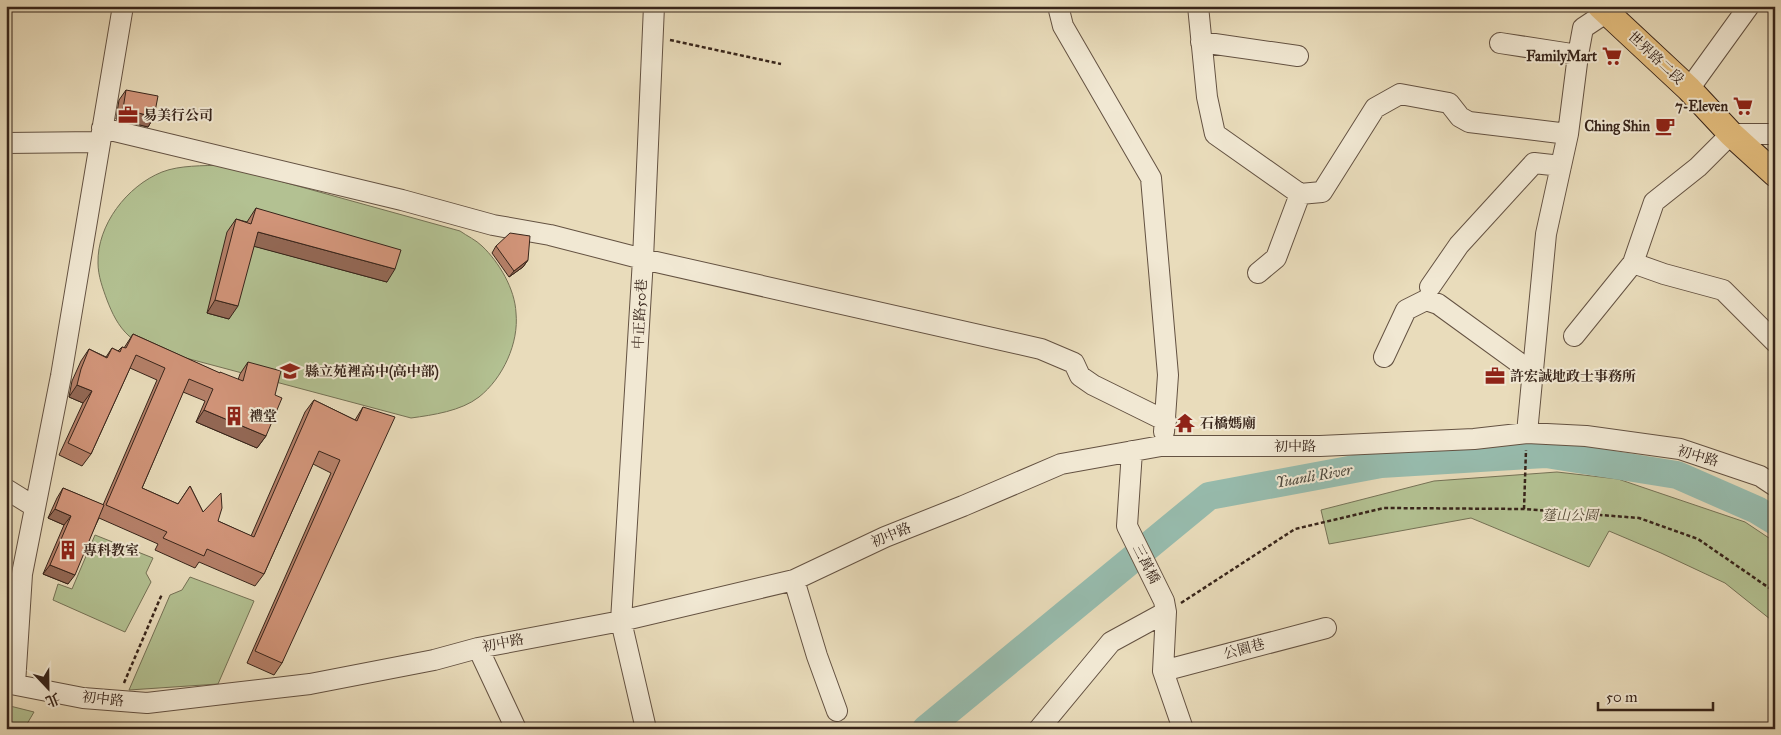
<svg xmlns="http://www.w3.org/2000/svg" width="1781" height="735" viewBox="0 0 1781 735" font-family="'IM FELL Great Primer','Noto Serif TC',serif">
  <rect width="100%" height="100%" fill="#e9dcbb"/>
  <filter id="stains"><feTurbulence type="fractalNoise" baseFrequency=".004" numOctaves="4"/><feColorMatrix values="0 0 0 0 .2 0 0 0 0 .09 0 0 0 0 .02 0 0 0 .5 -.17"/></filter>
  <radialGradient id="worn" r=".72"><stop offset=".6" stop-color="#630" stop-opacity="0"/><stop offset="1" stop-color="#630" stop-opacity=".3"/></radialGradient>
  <path fill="#b3c192" stroke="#757256" d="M222,165L460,231C467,236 476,240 482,246C499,262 515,289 516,313C519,343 503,378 479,397C461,411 433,415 411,418L152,349C144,345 135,341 129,336C118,326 112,313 107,300C103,289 98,276 98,263C97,225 127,186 162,172C180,165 203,166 222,165Z
    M1557,472L1618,479L1745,522L1775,542V623L1725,583L1661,553L1609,531L1589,567L1471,518L1329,544L1321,510L1434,481Z
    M95,535L153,558L146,573L151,582L125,632L53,600L58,584L72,589Z
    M190,577L254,601L218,684L129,690L170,595L182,590Z
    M6,705L34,712L24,729H6Z"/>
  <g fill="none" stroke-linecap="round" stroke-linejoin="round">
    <path stroke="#97bcae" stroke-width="28" d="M926,729L1209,496L1381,464L1546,454L1677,475L1757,510L1775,521"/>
    <defs>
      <path id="minor" d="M1058,6L1063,26L1151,178L1168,375L1164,432
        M1198,6L1207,97L1215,134L1300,194L1322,192L1375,108L1400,94L1449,103L1460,117L1469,122L1568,134
        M1201,42L1298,56
        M1500,43L1578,55
        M1689,89L1749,6
        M102,128L402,200L493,225L550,235L643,259L1041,349L1074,363L1080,376L1093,385L1166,421
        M6,143L99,142
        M1633,263L1664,274L1723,290L1775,342
        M1258,273L1276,258L1300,194
        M1430,287L1459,245L1534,163L1561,166
        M1574,336L1633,263L1654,202L1698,167L1731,134H1775
        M1384,357L1406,310L1426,300L1438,304L1533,373
        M1527,433L1546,234L1568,134L1578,55L1583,28L1616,6
        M1132,451L1127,526L1164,601L1166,612L1163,671L1183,729
        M6,489L35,507
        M794,580L817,656L837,711
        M478,648L516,729
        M1163,671L1326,628
        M6,683L83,698L147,703L310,684L434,660L478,648L621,621L794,580L885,537L963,506L1061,464L1161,446H1320L1474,439L1527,433L1586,436L1680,449L1760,476L1775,486
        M15,684L22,574L61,376L123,6
        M646,729L621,621L643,259L654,6
        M1039,729L1111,642L1166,612"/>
      <path id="major" d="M1600,6L1689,89L1731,134L1775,174"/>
    </defs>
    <use href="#minor" stroke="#645242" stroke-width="22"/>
    <use href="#major" stroke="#37241a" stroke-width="27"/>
    <path stroke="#37241a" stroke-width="2.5" stroke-dasharray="4 2.5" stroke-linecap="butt" d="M670,40L781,64
      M1524,509L1526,450
      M1181,603L1295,529L1384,508L1524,509L1639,518L1698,539L1775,592
      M124,683L162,594"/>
    <use href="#minor" stroke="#f1e8d3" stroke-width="20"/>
    <use href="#major" stroke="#e4be7e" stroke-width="25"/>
  </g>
  <path fill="#b58069" stroke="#37241a" d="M126,90L154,117L148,127L116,119L119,100Z
    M256,208L387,282L254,246L229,319L207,313L227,232L236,219L247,222Z
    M496,246L528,260L523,267L509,277L492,253Z
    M133,334L219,373L238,380L240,374L248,362L266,436L257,448L196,422L205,401L183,392L142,488L178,504L190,486L203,512L218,521L251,536L305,412L314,400L355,420L363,407L282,663L274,675L247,663L331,473L313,464L264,574L255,586L199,562L195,568L155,550L158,544L99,518L68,584L43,574L64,525L48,518L57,498L63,488L103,505L157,380L130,368L91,454L82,466L59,455L83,403L69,397L72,381L81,361L89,349L106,357L112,348L118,351L122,347L124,348Z"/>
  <path fill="#936855" stroke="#37241a" d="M123,109L154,117L148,127L116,119Z
    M258,232L395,269L387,282L249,245Z
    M528,260L523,267L509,277L514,271Z
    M215,300L238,306L229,319L207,313Z
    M77,385L92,391L83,403L69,397Z
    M204,410L266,436L257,448L196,422Z
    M55,509L71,516L64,525L48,518Z
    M50,565L75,575L68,584L43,574Z"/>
  <path fill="#d2957a" stroke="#37241a" d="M126,90L158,96L154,117L123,109Z
    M256,208L401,250L395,269L258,232L238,306L215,300L236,219L251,224Z
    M510,233L530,236L528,260L514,271L496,246Z
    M133,334L220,373V372L243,381L248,362L281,371L275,395L282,398L266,436L204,410L213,389L189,379L142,488L178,504L190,486L203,512L221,493L222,508L218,521L254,537L314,400L357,421L363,407L395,417L282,663L255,651L340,460L319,451L264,574L207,549L204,556L163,538L167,532L106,505L165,368L136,355L91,454L68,443L92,391L77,385L81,369L89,349L107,358L112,348L120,352L122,347L126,348Z
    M63,488L104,505L75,575L50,565L71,516L55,509Z"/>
  <defs>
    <symbol id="supermarket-bare" viewBox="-9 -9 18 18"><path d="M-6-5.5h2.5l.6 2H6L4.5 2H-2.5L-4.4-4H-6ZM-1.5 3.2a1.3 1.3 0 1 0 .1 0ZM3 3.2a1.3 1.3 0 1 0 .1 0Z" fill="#8f2418" stroke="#f1e8d3" stroke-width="2.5" paint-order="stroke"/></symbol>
    <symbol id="office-bare" viewBox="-9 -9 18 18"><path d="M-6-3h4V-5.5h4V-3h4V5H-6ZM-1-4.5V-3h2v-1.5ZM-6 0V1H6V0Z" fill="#8f2418" stroke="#f1e8d3" stroke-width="2.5" paint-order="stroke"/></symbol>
    <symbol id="cafe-bare" viewBox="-9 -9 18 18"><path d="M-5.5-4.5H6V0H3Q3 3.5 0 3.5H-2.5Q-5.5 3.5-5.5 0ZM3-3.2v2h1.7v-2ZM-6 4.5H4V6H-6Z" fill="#8f2418" stroke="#f1e8d3" stroke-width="2.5" paint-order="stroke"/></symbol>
    <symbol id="school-bare" viewBox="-9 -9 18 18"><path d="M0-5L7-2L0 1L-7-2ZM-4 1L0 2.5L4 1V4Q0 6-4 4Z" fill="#8f2418" stroke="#f1e8d3" stroke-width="2.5" paint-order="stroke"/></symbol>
    <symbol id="building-bare" viewBox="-9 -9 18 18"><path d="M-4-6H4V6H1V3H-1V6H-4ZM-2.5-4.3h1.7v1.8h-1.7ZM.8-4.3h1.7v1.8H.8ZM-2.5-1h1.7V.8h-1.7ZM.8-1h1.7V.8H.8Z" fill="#8f2418" stroke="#f1e8d3" stroke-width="2.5" paint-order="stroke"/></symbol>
    <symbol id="temple-bare" viewBox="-9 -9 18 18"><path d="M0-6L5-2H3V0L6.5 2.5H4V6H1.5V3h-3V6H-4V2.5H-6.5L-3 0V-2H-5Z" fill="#8f2418" stroke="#f1e8d3" stroke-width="2.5" paint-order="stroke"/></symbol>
  </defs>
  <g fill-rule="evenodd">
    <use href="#supermarket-bare" x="1598" y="42" width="28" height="28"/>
    <use href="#supermarket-bare" x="1729" y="92" width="28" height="28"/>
    <use href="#office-bare" x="114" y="101" width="28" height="28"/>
    <use href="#cafe-bare" x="1651" y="112" width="28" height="28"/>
    <use href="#school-bare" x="276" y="357" width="28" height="28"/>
    <use href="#office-bare" x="1481" y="362" width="28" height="28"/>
    <use href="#building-bare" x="220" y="402" width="28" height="28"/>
    <use href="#temple-bare" x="1171" y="409" width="28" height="28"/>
    <use href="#building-bare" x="54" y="536" width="28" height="28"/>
  </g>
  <g text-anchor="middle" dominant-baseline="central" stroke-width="4" stroke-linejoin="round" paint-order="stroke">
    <g font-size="14" font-weight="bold" fill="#37241a" stroke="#f1e8d3" text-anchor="start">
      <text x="1597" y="56" text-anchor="end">FamilyMart</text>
      <text x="1728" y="106" text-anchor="end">7-Eleven</text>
      <text x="143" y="115">易美行公司</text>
      <text x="1650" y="126" text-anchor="end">Ching Shin</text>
      <text x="305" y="371">縣立苑裡高中(高中部)</text>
      <text x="1510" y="376">許宏誠地政士事務所</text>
      <text x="249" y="416">禮堂</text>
      <text x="1200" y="423">石橋媽廟</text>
      <text x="83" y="550">專科教室</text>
    </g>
    <g font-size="14" fill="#37241a" stroke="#f1e8d3">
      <text transform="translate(1656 58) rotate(43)">世界路二段</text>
      <text transform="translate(640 314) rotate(-87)">中正路50巷</text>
      <text x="1295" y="446">初中路</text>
      <text transform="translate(1698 456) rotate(16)">初中路</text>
      <text transform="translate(891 535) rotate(-23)">初中路</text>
      <text transform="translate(1146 564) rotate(63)">三萬橋</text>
      <text transform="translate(503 643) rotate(-11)">初中路</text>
      <text transform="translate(1244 649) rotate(-15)">公園巷</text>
      <text transform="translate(103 699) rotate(6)">初中路</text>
    </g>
    <g font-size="14" font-style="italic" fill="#564b38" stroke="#f1e8d3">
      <text x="1570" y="515">蓬山公園</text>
    </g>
    <g font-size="15" font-style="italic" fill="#4f4a3f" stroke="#f1e8d3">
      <text transform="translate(1314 476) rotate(-10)">Yuanli River</text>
    </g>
  </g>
  <rect width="1781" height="735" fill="none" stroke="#e9dcbb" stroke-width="25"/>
  <rect x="8" y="8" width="1766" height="720" fill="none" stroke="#37241a" stroke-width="2.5"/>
  <rect x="12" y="12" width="1756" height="710" fill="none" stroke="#37241a"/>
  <g transform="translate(48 688) rotate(158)" stroke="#f1e8d3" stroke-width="4" paint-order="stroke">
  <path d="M0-4L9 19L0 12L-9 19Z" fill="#37241a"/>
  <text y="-8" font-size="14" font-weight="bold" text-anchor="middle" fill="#37241a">北</text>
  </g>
  <path d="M1598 702v8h115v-8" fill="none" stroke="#37241a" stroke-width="2.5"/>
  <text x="1606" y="702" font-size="15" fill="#37241a" stroke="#f1e8d3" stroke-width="4" paint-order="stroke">50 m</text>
  <rect width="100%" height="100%" filter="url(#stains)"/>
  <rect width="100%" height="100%" fill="url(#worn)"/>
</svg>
